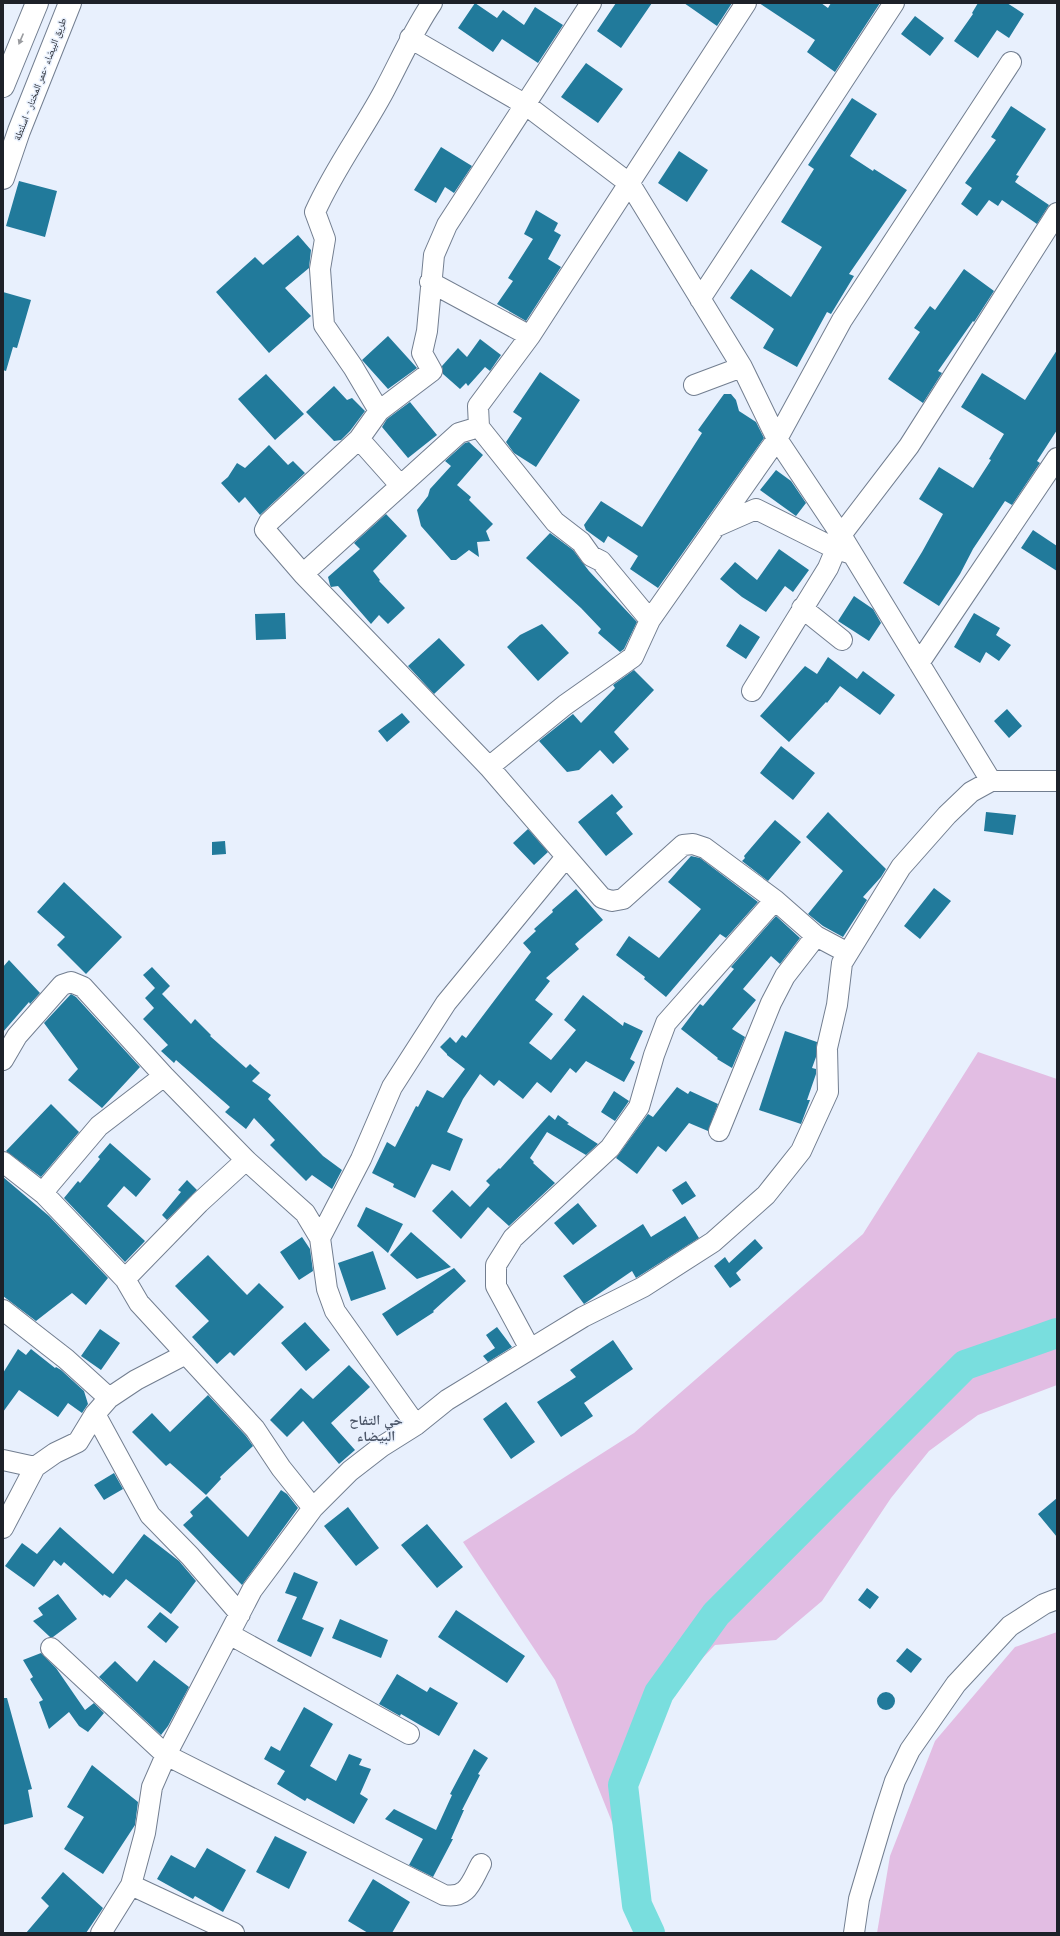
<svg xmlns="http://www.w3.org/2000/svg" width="1060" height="1936" viewBox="0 0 1060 1936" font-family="Montserrat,'Noto Naskh Arabic',sans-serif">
  <rect width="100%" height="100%" fill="#e8f0fd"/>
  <path fill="#e2bde3" d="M978,1052L1057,1079V1385L978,1415L929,1451L891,1498L822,1601L776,1640L715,1645L674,1688L647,1741L620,1842L555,1680L463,1542L634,1433L863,1234Z
    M1057,1632V1933H877L890,1856L935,1741L1015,1647Z"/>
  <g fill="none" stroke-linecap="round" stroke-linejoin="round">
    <path stroke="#79dede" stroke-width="30" d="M650,1933L637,1905L623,1785L659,1693L716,1614L965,1365L1057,1333"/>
  </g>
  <path fill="#217a9b" d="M475,3L497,18L503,10L524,25L535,7L563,25L538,63L502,39L493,52L458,28Z
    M616,3H652L621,48L597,31Z
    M684,3H732L717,26Z
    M759,3H821L828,8L831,3H880L835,72L807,52L815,40Z
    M978,3H1007L1024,14L1009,38L997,30L978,58L954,41L973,14L972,13Z
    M915,16L944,38L930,56L901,34Z
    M586,63L623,89L598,123L561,97Z
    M852,98L877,114L850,156L873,171L874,169L907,190L849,274L854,276L831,314L827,312L797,367L763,348L774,329L730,298L751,269L791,297L822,247L781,222L814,169L808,165Z
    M1011,106L1046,129L1016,175L1019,176L1015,182L1049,205L1037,224L1002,200L998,206L989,200L977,216L961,204L972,188L965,183L996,140L991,137Z
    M441,147L472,166L454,193L445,187L436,203L414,190Z
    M679,151L708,170L687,202L658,183Z
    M19,181L57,191L45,237L6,226Z
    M536,210L558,223L554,231L561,235L548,259L561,267L526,321L497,304L513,281L508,278L533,239L524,234Z
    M298,235L311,250L309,268L285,288L311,316L269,353L216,292L255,257L263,265Z
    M964,269L994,291L974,322L973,321L938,371L942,373L923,403L888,379L920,332L914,328L930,306L935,310Z
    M3,292L31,300L17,348L13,347L6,371L3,370Z
    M388,336L417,368L388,389L362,360Z
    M480,339L501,355L490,371L485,367L468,386L466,383L460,389L443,374L442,366L458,348L467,357Z
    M1057,350V430L1037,461L1040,463L1012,505L1005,501L973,549L960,574L939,606L903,583L922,552L943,514L919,499L939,467L973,488L991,460L989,459L1004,434L961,407L982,373L1025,400Z
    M540,372L580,400L536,467L514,453L506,442L522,418L513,412Z
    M266,374L304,414L275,440L238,399Z
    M334,386L347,400L352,398L365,411L350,431L341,440L334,441L306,412Z
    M724,394H731L736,400L739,411L756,422L764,438L658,588L630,569L638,556L608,536L604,543L586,530L584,525L601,501L642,527L702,433L698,430Z
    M410,402L437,435L408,458L382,427L387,419Z
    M469,442L483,455L457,485L471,497L469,500L493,524L486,531L490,541L477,542L479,557L469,550L456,560H451L421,526L417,510L428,496L430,489L451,466L445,461L465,443Z
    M269,445L288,465L293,461L305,473L260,515L245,497L239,503L221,483L228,477L237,463L245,468Z
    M776,470L791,481L806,503L796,516L760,490Z
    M386,514L407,536L373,571L380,580L379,581L405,608L388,624L379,615L371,624L338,586L331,587L330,585L328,577L360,549L354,543Z
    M1033,530L1057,546V571L1021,548Z
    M550,533L573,550L589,571L637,622L624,649L620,652L598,633L601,629L581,608L526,558Z
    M779,549L809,570L793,592L785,586L766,612L742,597L720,579L735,562L757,580Z
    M854,596L873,609L881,623L869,641L838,621Z
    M285,613L286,639L256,640L255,614Z
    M974,613L1000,628L996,635L1011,645L999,661L986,652L980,663L954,647Z
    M542,624L569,653L538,681L507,647L520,635Z
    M740,624L760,637L746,659L726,646Z
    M439,638L465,665L434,694L408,666Z
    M828,657L857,679L863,671L895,695L880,715L840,686L827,703L826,702L789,742L760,716L805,666L817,674Z
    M634,670L654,690L614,732L629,749L613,764L600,750L579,770L567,772L539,741L573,714L581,723L615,688L613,685Z
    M1007,709L1022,726L1009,738L994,721Z
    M402,713L410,722L387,742L378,731Z
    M781,746L815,773L793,800L760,773Z
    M612,794L623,807L616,813L633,834L606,856L578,822Z
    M828,812L886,869L881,877L863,897L867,900L843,937L823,926L808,914L843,871L806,837Z
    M986,812L1016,815L1013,835L984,831Z
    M775,820L801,842L768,881L742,861L745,858L744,856Z
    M528,829L548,852L534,865L513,843Z
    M225,841L226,854L212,855V842Z
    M691,856L700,858L758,902L726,938L720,934L666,997L644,979L645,977L616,955L629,936L659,958L701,909L668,882Z
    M64,882L122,937L86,974L57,945L65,937L37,912Z
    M934,888L951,901L920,939L904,926Z
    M576,889L603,920L575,944L579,949L546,978L550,981L535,1000L553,1014L529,1043L551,1060L576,1030L564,1020L583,995L623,1026L624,1022L643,1031L630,1059L635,1062L624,1082L586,1061L576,1073L570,1068L551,1093L537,1082L523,1099L499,1080L494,1086L480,1074L463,1099L447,1132L463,1139L450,1171L432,1164L415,1198L393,1187L394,1184L372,1173L387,1142L395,1147L416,1106L418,1107L427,1090L443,1098L465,1069L447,1055V1054L440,1047L450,1037L456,1043L462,1035L466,1038L531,952L523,943L536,931L534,929L553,912L552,910Z
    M776,916L800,938L780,964L771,956L743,989L756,1000L732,1029L745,1037L732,1068L717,1059L718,1058L681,1029L700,1004L703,1006L734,969L731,967Z
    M9,960L40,993L30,1004L29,1002L3,1032V967Z
    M152,967L170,986L162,994L191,1024L195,1019L211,1035L210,1036L246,1068L250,1064L260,1073L252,1081L271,1095L268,1099L323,1156L342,1170L332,1189L312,1175L306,1181L270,1145L275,1140L254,1118L246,1129L225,1112L230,1107L176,1060L174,1063L161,1051L168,1045L143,1019L154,1008L145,998L155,988L143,975Z
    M71,994L76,997L140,1067L102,1108L68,1080L78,1069L44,1023Z
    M785,1031L817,1042L816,1057L812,1068L816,1069V1074L807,1100H810L801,1124L759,1110Z
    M677,1087L688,1094L690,1091L718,1104L708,1131L689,1123L666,1152L658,1146L637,1174L616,1158L648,1114L653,1117Z
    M614,1091L629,1101L615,1121L601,1112Z
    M51,1104L79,1132L41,1177L6,1151Z
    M549,1115L555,1120L558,1115L569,1123L567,1124L598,1144L586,1155L547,1132L530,1158L534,1162L533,1163L555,1183L509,1226L488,1207L461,1239L432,1211L452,1190L470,1207L490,1185L486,1181L499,1168L500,1169Z
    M110,1143L151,1179L136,1197L124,1186L107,1206L145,1241L125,1262L64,1198L78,1181L80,1183L100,1159L98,1157Z
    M3,1177L49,1216L108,1278L86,1305L72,1293L36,1321L3,1296Z
    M187,1180L197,1190L167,1220L162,1215L181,1192L178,1190Z
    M686,1181L696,1196L682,1205L672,1190Z
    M578,1203L597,1226L573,1245L554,1223Z
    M366,1207L403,1224L388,1253L357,1226Z
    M685,1216L699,1238L636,1278L632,1271L584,1304L563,1276L643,1224L651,1237Z
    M411,1232L451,1267L417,1279L390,1255Z
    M302,1237L310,1249L313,1271L299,1280L280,1252Z
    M755,1239L763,1248L736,1273L741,1280L730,1288L714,1266L725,1257L729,1263Z
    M373,1251L386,1289L351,1301L338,1263Z
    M208,1255L247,1295L259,1283L284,1307L234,1356L230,1352L217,1364L192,1337L209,1321L175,1286Z
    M454,1268L466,1281L433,1311L434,1312L397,1336L382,1314Z
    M305,1322L330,1350L306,1371L281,1343Z
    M497,1327L512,1347L488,1362L483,1356L495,1348L486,1335Z
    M100,1329L120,1343L101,1370L81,1356Z
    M613,1340L633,1369L584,1403L593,1416L561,1437L537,1402L576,1377L570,1370Z
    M18,1349L26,1355L31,1349L55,1368L56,1367L61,1370L84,1391L88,1404L82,1413L68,1403L58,1417L19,1390L3,1412V1373Z
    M349,1365L370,1387L331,1423L355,1450L339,1464L303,1421L287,1437L270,1420L301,1388L313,1399Z
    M208,1395L246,1436L253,1446L220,1477L221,1479L206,1495L170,1463L166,1466L132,1432L152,1413L170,1432Z
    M506,1402L535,1442L511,1459L483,1419Z
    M114,1473L123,1489L104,1500L94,1485Z
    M281,1490L287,1494L298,1508L242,1585L183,1525L193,1516L190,1512L207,1496L248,1537Z
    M1057,1498V1537L1038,1514Z
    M348,1507L379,1548L356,1566L324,1526Z
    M427,1524L463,1567L437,1588L401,1545Z
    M60,1527L113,1574L144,1534L179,1561L196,1581L171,1614L126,1579L110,1598L104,1594L103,1596L64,1562L61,1566L54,1560L34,1587L5,1566L22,1543L37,1554Z
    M294,1572L318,1582L302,1619L324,1628L311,1657L277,1641L297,1597L285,1593Z
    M867,1588L879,1597L870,1609L858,1600Z
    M58,1594L77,1619L53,1637H50L33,1621L43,1615L38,1608Z
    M456,1610L525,1656L507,1683L438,1637Z
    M160,1612L179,1627L166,1643L147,1627Z
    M340,1619L388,1640L381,1658L332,1638Z
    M907,1648L922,1659L911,1673L896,1661Z
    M41,1653L56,1668L85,1710L94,1703L104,1713L88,1732L79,1726L69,1712L49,1729L39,1702L43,1700L30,1679L33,1677L23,1660Z
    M154,1660L189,1687L168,1726L161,1735L99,1677L115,1661L137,1682Z
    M397,1674L427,1692L430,1687L458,1703L439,1736L401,1714L400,1716L379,1704Z
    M877 1701a9 9 0 1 1 18 0a9 9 0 1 1-18 0Z
    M3,1698H7L32,1789L28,1790L33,1817L3,1825Z
    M304,1707L333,1724L310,1766L336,1781L349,1754L362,1759L359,1765L371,1769L360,1794L368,1799L354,1824L307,1798L305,1801L277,1784L285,1771L264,1759L271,1746L280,1751Z
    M474,1749L488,1758L478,1774L480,1775L462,1810H464L451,1839H453L433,1877L409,1865L423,1839L385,1819L394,1809L436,1830L452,1795L450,1794Z
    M92,1765L138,1802L135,1825L103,1874L64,1849L84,1817L67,1807Z
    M275,1836L307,1852L289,1889L256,1872Z
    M207,1848L246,1870L223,1912L195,1896L193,1899L157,1879L171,1855L195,1868Z
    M63,1872L103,1908L86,1933H26L49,1906L41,1898Z
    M373,1879L410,1902L392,1933H368L348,1921Z"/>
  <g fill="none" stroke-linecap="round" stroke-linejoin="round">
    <defs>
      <path id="minor" d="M591,3L447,225L434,255L427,331L422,353L432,371L379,411L359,439L269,522L265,530L303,574L489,767L602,898L612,901L623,899L683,845L693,844L705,848L775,900L816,936L848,953
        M410,38L526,105L630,184L742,367L777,439L841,535L991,781
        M430,282L530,336
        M700,299L894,3
        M694,385L742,367
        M379,411L353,367L324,325L320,269L325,239L315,212C334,169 362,132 384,91C400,61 413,31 432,3
        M479,427L555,522L581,542L591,556L601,561L650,620
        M359,439L400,485
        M715,527L756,509L836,549L849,553
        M841,535L909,446L1057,213
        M303,574L459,433L479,427L478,406L530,336L746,3
        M802,608L842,640
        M919,663L1057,458
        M752,691L828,568L836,549
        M489,767L565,705L633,657L650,620L777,439L842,320L1011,62
        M3,1060L17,1036L62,985L71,982L83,987L164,1076L246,1160L305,1213L320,1238L327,1289L335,1311L416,1425
        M719,1131L771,1003L785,976L816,936
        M3,1162L44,1194L125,1279L139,1303L255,1429L281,1468L313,1508
        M44,1194L49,1185L99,1126L164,1076
        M320,1238L361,1159L392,1087L446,1003L566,857
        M125,1279L199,1203L246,1160
        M3,1310L66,1359L109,1398
        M530,1349L496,1286V1265L513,1238L610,1148L639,1107L654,1055L666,1023L775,900
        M95,1414L150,1515L190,1556L240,1614
        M3,1460L35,1467
        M3,1528L35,1467L55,1453L78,1442L95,1414L109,1398L136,1380L186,1354
        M229,1634L409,1734
        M51,1648L166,1755L444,1895C468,1899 471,1882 481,1864
        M131,1885L234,1933
        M101,1933L131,1885L145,1833L152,1787L166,1755L252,1590L313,1508L350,1471L381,1447L416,1425L447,1400L583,1317L643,1287L713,1242L766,1195L801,1151L828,1092L827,1048L837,1005L842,963L901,867L947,815L971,792L991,781H1057
        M854,1933L859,1899L884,1815L895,1781L910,1750L956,1684L1010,1626L1044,1604L1057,1599"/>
      <path id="major" d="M3,86L37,3
        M3,178L19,131L70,3"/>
    </defs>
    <use href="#minor" stroke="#727e90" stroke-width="22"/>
    <use href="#major" stroke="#727e90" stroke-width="24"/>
    <use href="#minor" stroke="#fff" stroke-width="20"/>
    <use href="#major" stroke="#fff" stroke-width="22"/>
  </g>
  <defs><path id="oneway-solid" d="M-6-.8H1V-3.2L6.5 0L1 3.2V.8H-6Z"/></defs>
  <use fill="#999b9f" href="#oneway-solid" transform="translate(21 39) rotate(113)"/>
  <g text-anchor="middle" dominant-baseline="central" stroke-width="3" stroke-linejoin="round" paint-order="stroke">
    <g font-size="10" fill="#1d2129" stroke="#e8f0fd">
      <text transform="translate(40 79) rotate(-69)">طريق البيضاء -عمر المختار - اسلنطة</text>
    </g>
    <g font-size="14" font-weight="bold" fill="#4e586a" stroke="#e8f0fd">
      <text x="376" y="1420">حي التفاح<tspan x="376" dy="16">البيضاء</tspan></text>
    </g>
  </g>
  <rect width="1060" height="1936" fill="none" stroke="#1d2129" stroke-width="8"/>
</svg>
